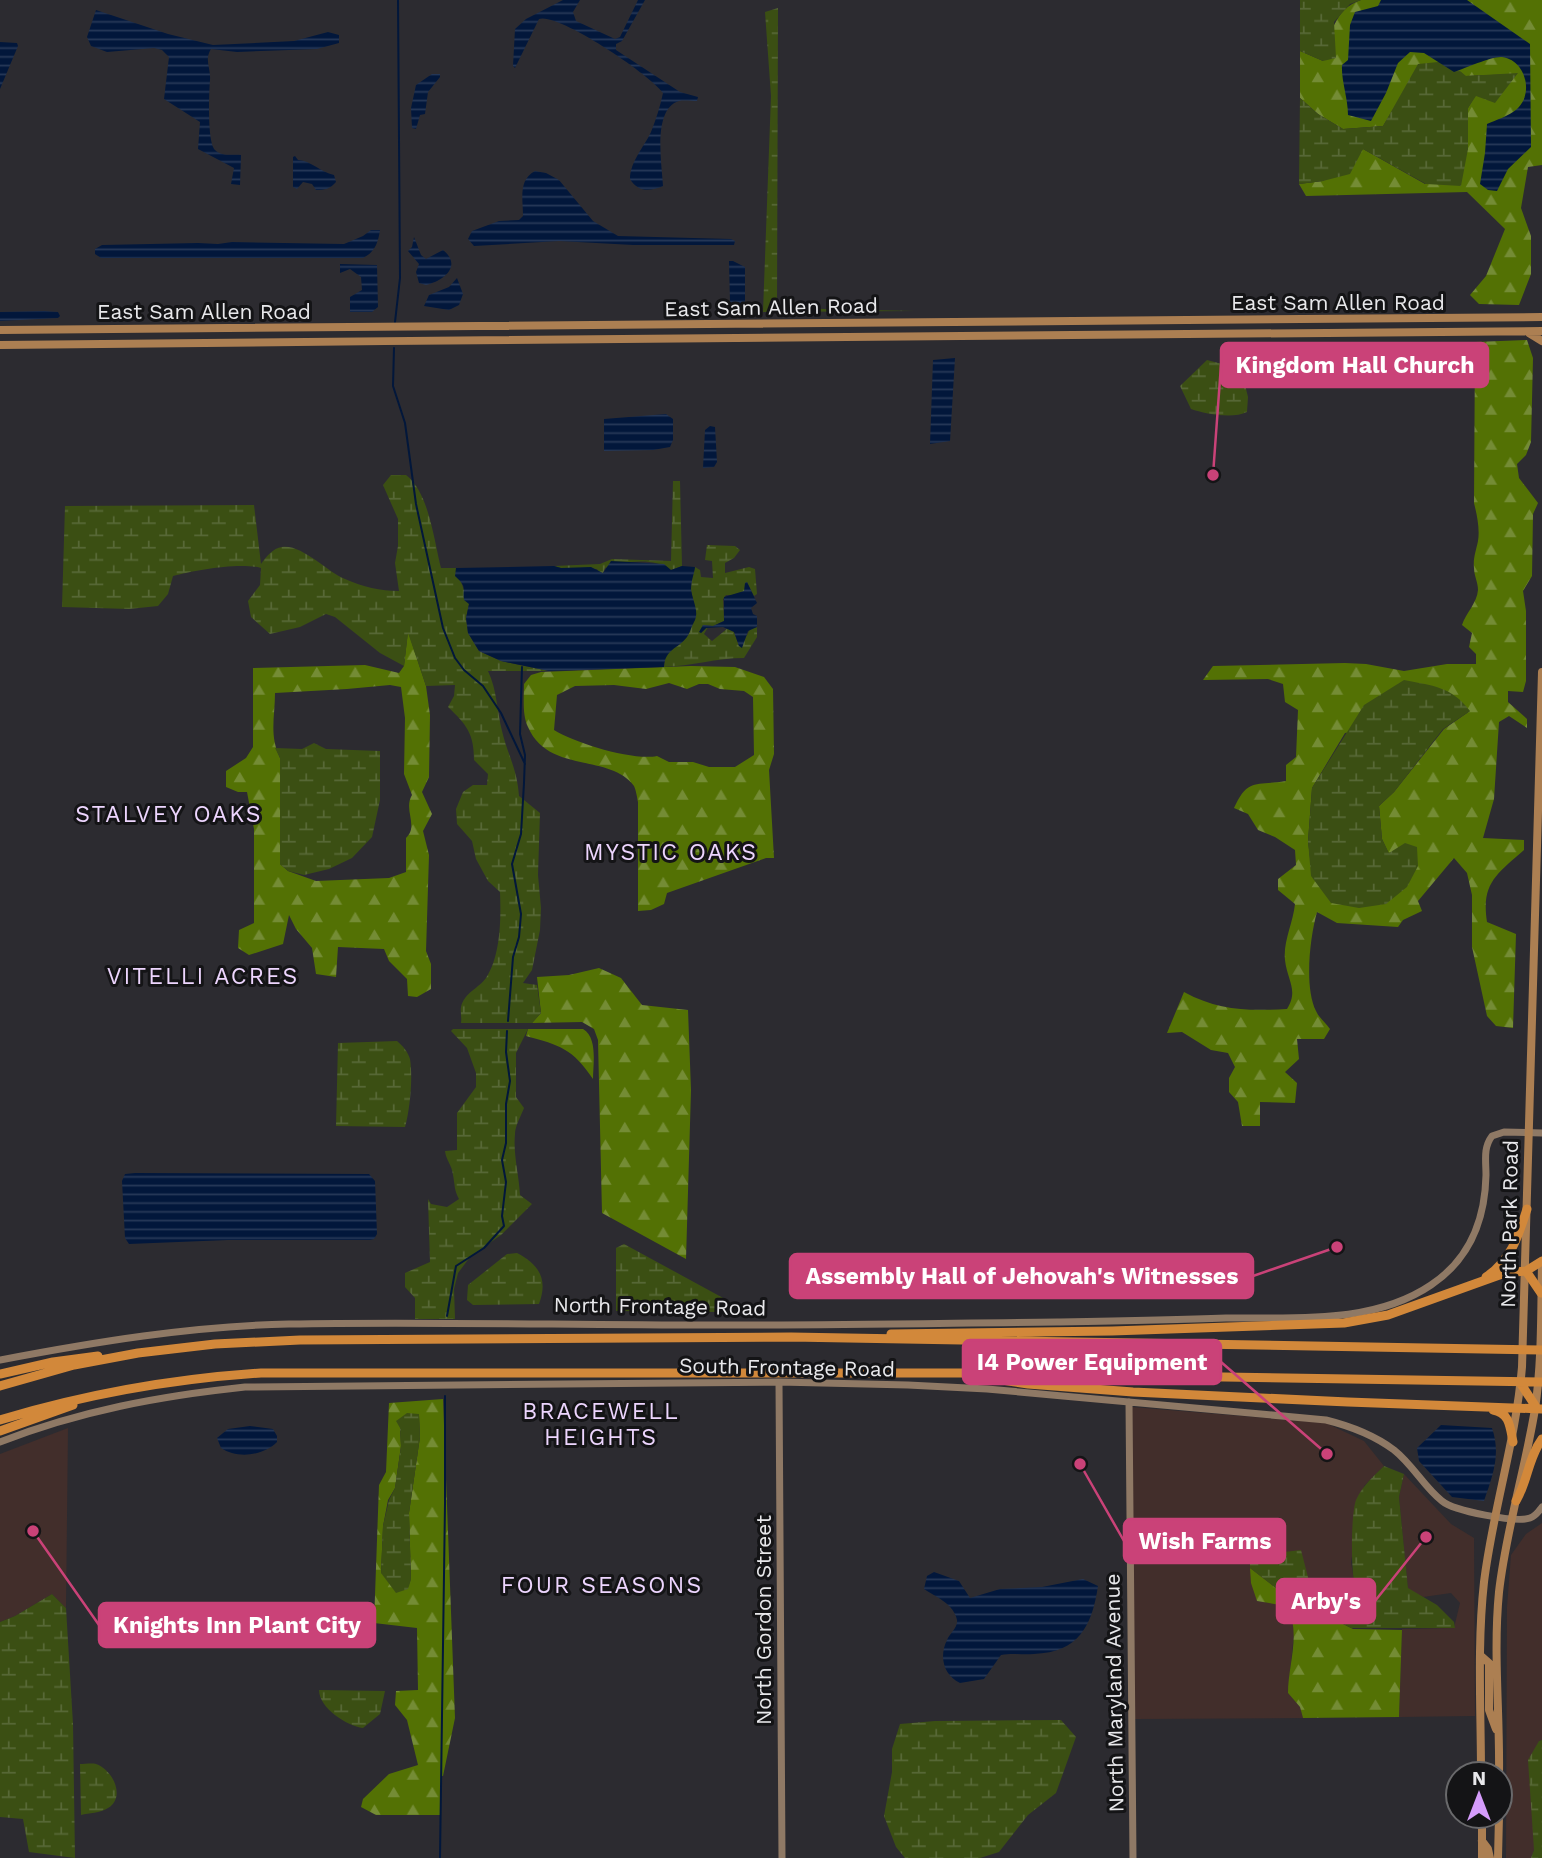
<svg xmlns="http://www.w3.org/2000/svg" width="1542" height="1858" viewBox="0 0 1542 1858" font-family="'Work Sans',sans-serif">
  <defs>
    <pattern id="forest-firs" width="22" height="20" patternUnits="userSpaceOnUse" patternTransform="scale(1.75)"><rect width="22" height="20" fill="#537104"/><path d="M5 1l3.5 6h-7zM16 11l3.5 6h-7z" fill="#748c35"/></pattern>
    <pattern id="wetland-marsh" width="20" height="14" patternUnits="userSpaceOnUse" patternTransform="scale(1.75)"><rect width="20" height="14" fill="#3b4f13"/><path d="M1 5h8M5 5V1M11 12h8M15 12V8" fill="none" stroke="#576836"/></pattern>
    <pattern id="water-rules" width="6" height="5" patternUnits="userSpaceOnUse" patternTransform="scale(1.75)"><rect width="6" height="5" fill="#02173b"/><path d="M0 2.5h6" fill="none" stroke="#273958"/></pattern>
  </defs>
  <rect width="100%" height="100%" fill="#2c2b30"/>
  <path fill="#422e2b" d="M1132,1407L1326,1423L1364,1441L1384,1466L1364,1486L1351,1562L1354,1581L1344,1593H1335L1321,1588L1309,1581L1304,1568L1257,1601L1286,1605L1293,1616L1294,1633L1288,1693L1300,1707L1303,1718L1135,1719Z
    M68,1428L66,1608L52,1594L15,1616L0,1622V1454Z
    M1404,1474L1451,1524L1474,1538L1475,1716L1399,1717L1402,1629L1454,1628L1460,1603L1451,1593L1423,1597L1408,1589L1399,1497Z
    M1542,1523V1740L1539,1741L1534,1850L1531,1858H1506L1507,1607L1511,1555L1526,1534Z"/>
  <path fill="url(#forest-firs)" fill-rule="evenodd" d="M1361,0H1542V165L1528,167L1521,208L1531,236V274L1519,305L1479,304L1470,295L1486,276L1505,229L1467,192L1306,196L1299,184L1323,181L1363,149L1425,184L1468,149V108L1475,96L1517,74L1465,76L1448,61L1395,106L1383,126L1343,129L1318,114L1300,98V51L1323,61C1330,36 1334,9 1361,0Z
    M1527,340L1533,358L1531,442L1526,455L1517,464L1519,478L1538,503L1533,514L1532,576L1523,591L1526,611V681L1523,692L1508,691V702L1527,719V728L1509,716L1499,722L1494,799L1483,838L1524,840V850C1497,874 1481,883 1487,922L1516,934L1513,1028L1496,1026L1487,1016L1472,947V895L1467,873L1454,858L1418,901L1422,911L1403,920L1398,927L1337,923L1317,912C1310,937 1304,987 1316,1011C1319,1018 1326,1023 1330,1029L1324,1039H1297L1299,1059L1285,1072L1297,1083L1295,1103L1260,1102V1126H1242L1238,1102L1229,1092V1078L1235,1067L1228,1053L1211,1050L1182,1032L1167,1033L1184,992C1219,1011 1248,1011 1287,1009C1299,990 1287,980 1285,960C1283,942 1293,923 1295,904L1278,890V879L1296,865L1295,850L1275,837L1258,830L1248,814L1234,808C1248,777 1256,786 1286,781V765L1296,757L1298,710L1285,702L1283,684L1268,679L1203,680L1213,666L1345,663L1366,664L1404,671L1447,664H1476V654L1469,647L1472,633L1462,625C1466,613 1477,603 1478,590C1478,583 1474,575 1474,568C1473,558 1476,551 1478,541C1480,529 1477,515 1474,503L1475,342ZM1470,711L1444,729L1394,792L1379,806L1382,839L1389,854L1310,858L1308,841L1312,788L1345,733Z
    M408,631L426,686L430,715L429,777L422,792L432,814L423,831L429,855L426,951L431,964V989L417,997L408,996L407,979L389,961L384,949L338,947L336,977L316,974L312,948L296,929L289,915L283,944L249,955L238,948L239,930L254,923V829L247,792H238L226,787V771L246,758L253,747V668L365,665L399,673L404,666ZM390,685L401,687L405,718L404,774L412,795C403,810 419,826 406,838V872L389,878L316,881L288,871L280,864V758C269,735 275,717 275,693L347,689Z
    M691,666L735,667L764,677L773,689L774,754L769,770L774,858H766L667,893L664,904L651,910L638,911V802C637,797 636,790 634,786C610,753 548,774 528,727C522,715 524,697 524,684L531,675L541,672ZM669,683L687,689L699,684H708L720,689L744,691L753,697L754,755L735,767H709L693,762H669L657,756C633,761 575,743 554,730L557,695L575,686L614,685L646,689Z
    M599,968L621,978L642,1005L688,1010L691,1090L686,1259L602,1213L598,1040L594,1029L582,1022L532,1023L541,1013L537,977L569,975Z
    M528,1029H583C598,1038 593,1064 593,1079C573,1049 560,1045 526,1036Z
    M443,1399L455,1718L443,1776H441V1815H376L361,1807L363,1799L389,1774L418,1765L407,1720L395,1705L396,1691L418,1690L417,1628L374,1623L379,1485L386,1472L389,1403ZM419,1415L420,1437L409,1513L411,1580L381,1573L383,1526L388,1500L395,1488L401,1446L400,1428Z
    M1250,1568L1285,1595L1353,1629L1402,1630L1399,1717L1303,1718L1300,1707L1288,1693C1288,1665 1302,1630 1286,1606L1257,1601L1251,1583Z"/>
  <path fill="url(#wetland-marsh)" d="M1300,0H1361L1350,4L1334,22L1336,58L1323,61L1300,51Z
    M778,8L777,306L779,308L915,311L763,312L771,96L765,12Z
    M1448,61L1466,76L1518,73L1495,103L1476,96L1468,108V149L1461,186L1426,184L1363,149L1350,174L1323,181L1299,184L1300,98L1318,114L1343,129L1383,126L1418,64Z
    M1207,360L1241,369L1248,397L1247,412C1233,419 1205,414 1191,409L1180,386Z
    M391,475H406C429,492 434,541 441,568H456L469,604L466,618L468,633L479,651L501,661L549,671H488C497,690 497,711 502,731C508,756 517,768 519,796L540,813L538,875L541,908L540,930L532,970L523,983L537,985L541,1013L532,1023H461C462,1018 460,1011 461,1007C464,993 479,988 486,978C501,955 501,918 500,892L488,881L476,859L472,841L457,824L456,809L463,792L473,785H487L488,774L474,760C474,734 467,725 448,707L454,696L455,685L426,686L408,633L404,666L380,653L335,617L326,614L300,627L270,634L251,617L248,601L260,585L261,568C240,562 194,570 173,576L168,594L158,606L129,609L62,607L65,506L254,505L261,564C266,557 273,548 282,547C302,544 327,572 345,579C363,587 380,591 399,591L395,563L398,546V519L383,485Z
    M673,481H680L682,566L671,570C654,557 625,561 605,568L603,573H599L597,569L561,568L554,566L600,564L612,559L671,561Z
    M707,545L735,546L740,550L734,558L725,563V573L749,567L755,569L757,594L754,596L747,582L745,584V591L734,595H726L723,599L724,621L713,626L703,625L701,633L708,627L704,634L712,641L728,628L734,632L739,646L743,643L750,629L757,627V637L744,658C717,658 691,666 664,667L665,657L674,646L686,638L696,614L691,590L692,577L695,567L700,570L701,577L713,578L712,561L705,560Z
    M1404,680C1433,686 1451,686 1470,711L1443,729L1394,792L1379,806L1382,839L1389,853L1405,843L1417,847L1418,866L1407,887L1386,904L1359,908L1331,903L1311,876L1308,841L1312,788L1364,705Z
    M314,743L326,749L380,751V800L372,837L352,858L329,869L304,875L288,871L280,864V758L275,748L302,749Z
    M453,1029H528L516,1053V1097L524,1108C521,1116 515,1126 515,1134C513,1155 519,1174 520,1195L532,1204L501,1235L470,1257L458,1273L454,1289L455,1319H415V1298L405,1287V1273L430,1262L428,1199L431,1204L447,1207L459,1199C454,1190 455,1185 453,1175C452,1165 446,1160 445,1151L457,1150V1113L476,1087V1073L467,1048L451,1031Z
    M397,1041C403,1046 408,1052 410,1059C413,1078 410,1109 405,1127L336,1126L338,1043Z
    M624,1244L725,1299L718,1312L616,1311V1248Z
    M517,1253C540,1265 548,1280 539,1304L473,1305L467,1300L468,1285L507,1254Z
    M407,1413L419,1414L420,1437L409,1513L411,1580L408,1589L396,1593L381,1573L383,1526L389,1500L395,1488L401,1446L400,1428L396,1421Z
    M1384,1466L1404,1474L1399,1497L1408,1588L1437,1605L1454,1622L1455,1628H1351L1316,1609L1285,1595L1250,1568V1556L1301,1550L1309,1581C1320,1588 1330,1593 1344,1593L1354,1581C1351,1565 1351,1514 1356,1500C1362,1486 1374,1476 1384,1466Z
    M52,1594L66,1608L73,1724L75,1858L29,1852L23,1819L0,1817V1622L15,1616Z
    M319,1690L385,1691L380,1714L363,1728C347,1726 319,1708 319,1690Z
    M1061,1720L1076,1737L1056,1793L1028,1815L999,1852L980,1858H905L896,1847L884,1816L892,1772V1749L900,1724L935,1721Z
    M1542,1740V1858H1531L1534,1850L1528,1760L1539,1741Z
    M80,1764C85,1764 92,1763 96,1764C113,1770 126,1797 108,1808C100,1813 89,1813 81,1815Z"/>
  <path fill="url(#water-rules)" d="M563,0H580L573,12L576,21L615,39L620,37L638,0H645L622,41L616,44V50L680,92L698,97L697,101C692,101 684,100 679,101C652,109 662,165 663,186C649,192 638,192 630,179C630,162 644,147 651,132C656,119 660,107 663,93C652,76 558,12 539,19L515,68L513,66L515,29L526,19Z
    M1381,0H1467L1530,44L1531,147L1508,169L1497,191L1488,190L1480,184L1485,153L1487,124C1496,120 1509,116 1517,109C1534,94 1526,60 1502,57C1492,56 1466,68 1454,72L1424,53L1410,52L1398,63L1386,93L1371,121L1348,115C1348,98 1341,80 1342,65L1348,60L1350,25L1355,12L1378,6Z
    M96,10L168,34L213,45L294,41L328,32L339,35V43L317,49L237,52L211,49C204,60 211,68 210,80C209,93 207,142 215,150C222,157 233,154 241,155L240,185L231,184L234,168L198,149L200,122L164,99L169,57L162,50L154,48L107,52L91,46L87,37Z
    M0,42L17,43L18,46L0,89Z
    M432,74H440V77L428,92L425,114L420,115L416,129L412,128L411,108L416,85Z
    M295,156L298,160C312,161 320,172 334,175L336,182C330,189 325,190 316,190L312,184L303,182L297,189L293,187V157Z
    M535,171L546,173L559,180L593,221L618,236L731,239L735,241L734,245H633L559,241L474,246L468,239L472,231L499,221L519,220L523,216C523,199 518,180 535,171Z
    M371,230H380C378,243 375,252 363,258H101L95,254V249L102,245L198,243L218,244L232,242L344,244L363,236Z
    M414,237L421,255L426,259L443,250C463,266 443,281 426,285L419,283L416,272L419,264L408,251L412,247Z
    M729,261H733L745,267V305H736L730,302Z
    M340,264L377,265L378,307L372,312H350V297L362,290L361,277L350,269L340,273Z
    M457,278L463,294L459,305L449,310L424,306L429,295L449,287Z
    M44,311L58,312L60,316L58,318L0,321V312Z
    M955,358L950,441L930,444L933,360Z
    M666,414L673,419V440L670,447L653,450L604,451V419Z
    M710,426L715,427L717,462L714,467L703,468L705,430Z
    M611,561L664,564L671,570L682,566L695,567C694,575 691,581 691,589C692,600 700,612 694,622C691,627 690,633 687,637C678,649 665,649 664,667L549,671L501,661L479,651L468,633L466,618L469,604L464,600C462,587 468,588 455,576L456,568L554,566L561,568L591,567L603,573Z
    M747,582L757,603L751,608L753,614L757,616V627L748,631L742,648L739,646L734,632L723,627L706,628L701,633L699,632L703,625L713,626L724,621V597L744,591L745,583Z
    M135,1173L369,1174L375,1181L377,1234L374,1239L370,1240H228L129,1244L125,1238L122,1181L125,1174Z
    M1441,1425L1492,1428C1501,1454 1493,1475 1484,1501L1452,1497L1419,1461L1417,1448Z
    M250,1426L273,1429L277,1436V1442C263,1456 237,1459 221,1448L217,1438L228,1429Z
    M934,1572L959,1581L970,1598L1000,1589L1042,1587L1083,1579L1098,1586C1092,1626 1079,1652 1034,1654C1023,1655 1013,1653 1001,1655L984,1679L960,1683C943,1675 939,1656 947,1640C950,1633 958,1628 957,1620C954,1604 936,1597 924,1589L927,1576Z"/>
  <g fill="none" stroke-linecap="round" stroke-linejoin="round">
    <path stroke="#02173b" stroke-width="2" d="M395,322L400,278L398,0
      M394,348L393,386L405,423L416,504L443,628L455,658L464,670L483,686L501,713L525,764
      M508,1021L513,957L519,937L521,914L512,864L521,834L524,783L525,755L520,734L522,667
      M447,1316L456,1266L484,1248L504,1226L502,1216L506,1182L502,1160L506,1143V1104L510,1081L506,1052L507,1031
      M440,1858L445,1504V1396"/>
    <path stroke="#8f7965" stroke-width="7" d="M0,1360C95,1342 191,1326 289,1324C442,1321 596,1326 749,1325C852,1325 954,1323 1057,1322C1113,1321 1170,1320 1226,1318C1294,1317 1372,1325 1431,1285C1470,1259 1485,1221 1486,1175C1486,1161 1483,1148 1492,1136L1504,1132L1542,1133
      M779,1382L782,1858
      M1129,1402L1133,1858
      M0,1442C79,1411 160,1396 245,1387L779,1382L908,1385L987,1389L1326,1420C1350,1426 1374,1435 1394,1450C1413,1465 1424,1487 1442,1501C1454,1511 1516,1523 1530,1518C1536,1516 1539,1511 1542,1507"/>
    <path stroke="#ac7f52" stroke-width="8" d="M0,330C514,327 1028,323 1542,317
      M1529,333L1542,341
      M0,345C514,340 1028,334 1542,331
      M1481,1656L1489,1663V1710L1496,1729
      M1481,1774C1481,1711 1477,1645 1484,1582C1493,1509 1516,1440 1522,1367L1542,672
      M1499,1774C1500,1713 1493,1653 1499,1592C1506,1530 1525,1470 1535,1409C1542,1362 1541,1312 1542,1264
      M1482,1816V1858
      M1482,1841L1488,1849L1490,1858
      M1498,1858L1499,1816"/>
    <path stroke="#d2883a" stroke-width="9" d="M1526,1271L1541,1293
      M1486,1277C1511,1260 1518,1237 1527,1209
      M891,1334L1112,1331L1344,1323L1388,1315L1505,1273L1526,1271L1542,1261
      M0,1374L53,1362L98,1356
      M982,1377L1028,1384L1133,1392L1348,1402L1542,1409
      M1521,1384L1536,1407
      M0,1386L74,1365L138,1353L215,1344L300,1340L791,1337L1542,1350
      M1493,1410C1510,1413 1510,1427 1513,1442
      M0,1420C86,1394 171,1379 261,1373H969L1542,1382
      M0,1431L73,1405
      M1516,1501C1528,1481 1528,1458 1542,1439"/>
  </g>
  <g text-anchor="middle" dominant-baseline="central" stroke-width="6" stroke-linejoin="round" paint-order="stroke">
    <g font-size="21" fill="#e8e8eb" stroke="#141416">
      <text x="1338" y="302">East Sam Allen Road</text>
      <text transform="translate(771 307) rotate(-1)">East Sam Allen Road</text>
      <text x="204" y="311">East Sam Allen Road</text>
      <text transform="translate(1509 1224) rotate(-89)">North Park Road</text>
      <text transform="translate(660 1306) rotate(1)">North Frontage Road</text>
      <text transform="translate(787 1367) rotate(1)">South Frontage Road</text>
      <text transform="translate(763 1620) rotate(-90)">North Gordon Street</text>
      <text transform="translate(1114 1693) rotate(-91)">North Maryland Avenue</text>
    </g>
    <g font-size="23" letter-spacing="2" fill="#edd5fe" stroke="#141416">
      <text x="169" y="814">STALVEY OAKS</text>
      <text x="671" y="852">MYSTIC OAKS</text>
      <text x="203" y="976">VITELLI ACRES</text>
      <text x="601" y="1411">BRACEWELL<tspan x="601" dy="26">HEIGHTS</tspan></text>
      <text x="602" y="1585">FOUR SEASONS</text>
    </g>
  </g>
  <path fill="none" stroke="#ca4278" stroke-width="2.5" d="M1213 475L1221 365M1337 1247L1253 1276M1327 1454L1221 1362M1080 1464L1124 1541M1426 1537L1375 1601M33 1531L99 1625"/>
  <g fill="#ca4278" stroke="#141416" stroke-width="2.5">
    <circle cx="1213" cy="475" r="7"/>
    <circle cx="1337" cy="1247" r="7"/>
    <circle cx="1327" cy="1454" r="7"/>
    <circle cx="1080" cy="1464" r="7"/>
    <circle cx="1426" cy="1537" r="7"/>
    <circle cx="33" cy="1531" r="7"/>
  </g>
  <g fill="#ca4278" stroke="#ca4278" stroke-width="2.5">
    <rect x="1221" y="343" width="267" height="44" rx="7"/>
    <rect x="790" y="1254" width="463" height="44" rx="7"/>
    <rect x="963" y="1340" width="258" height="44" rx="7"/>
    <rect x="1124" y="1519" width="161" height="44" rx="7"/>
    <rect x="1277" y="1579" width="98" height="44" rx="7"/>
    <rect x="99" y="1603" width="276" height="44" rx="7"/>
  </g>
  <g font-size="23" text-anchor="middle" font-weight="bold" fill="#fff">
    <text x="1355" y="373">Kingdom Hall Church</text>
    <text x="1022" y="1284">Assembly Hall of Jehovah's Witnesses</text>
    <text x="1092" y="1370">I4 Power Equipment</text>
    <text x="1205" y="1549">Wish Farms</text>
    <text x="1326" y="1609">Arby's</text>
    <text x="237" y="1633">Knights Inn Plant City</text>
  </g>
  <g transform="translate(1479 1795)"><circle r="33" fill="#141416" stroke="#69696b" stroke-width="2"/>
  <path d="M0-5L12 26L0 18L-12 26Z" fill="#d59cfb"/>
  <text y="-10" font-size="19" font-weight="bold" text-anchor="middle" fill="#e8e8eb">N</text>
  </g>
</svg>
